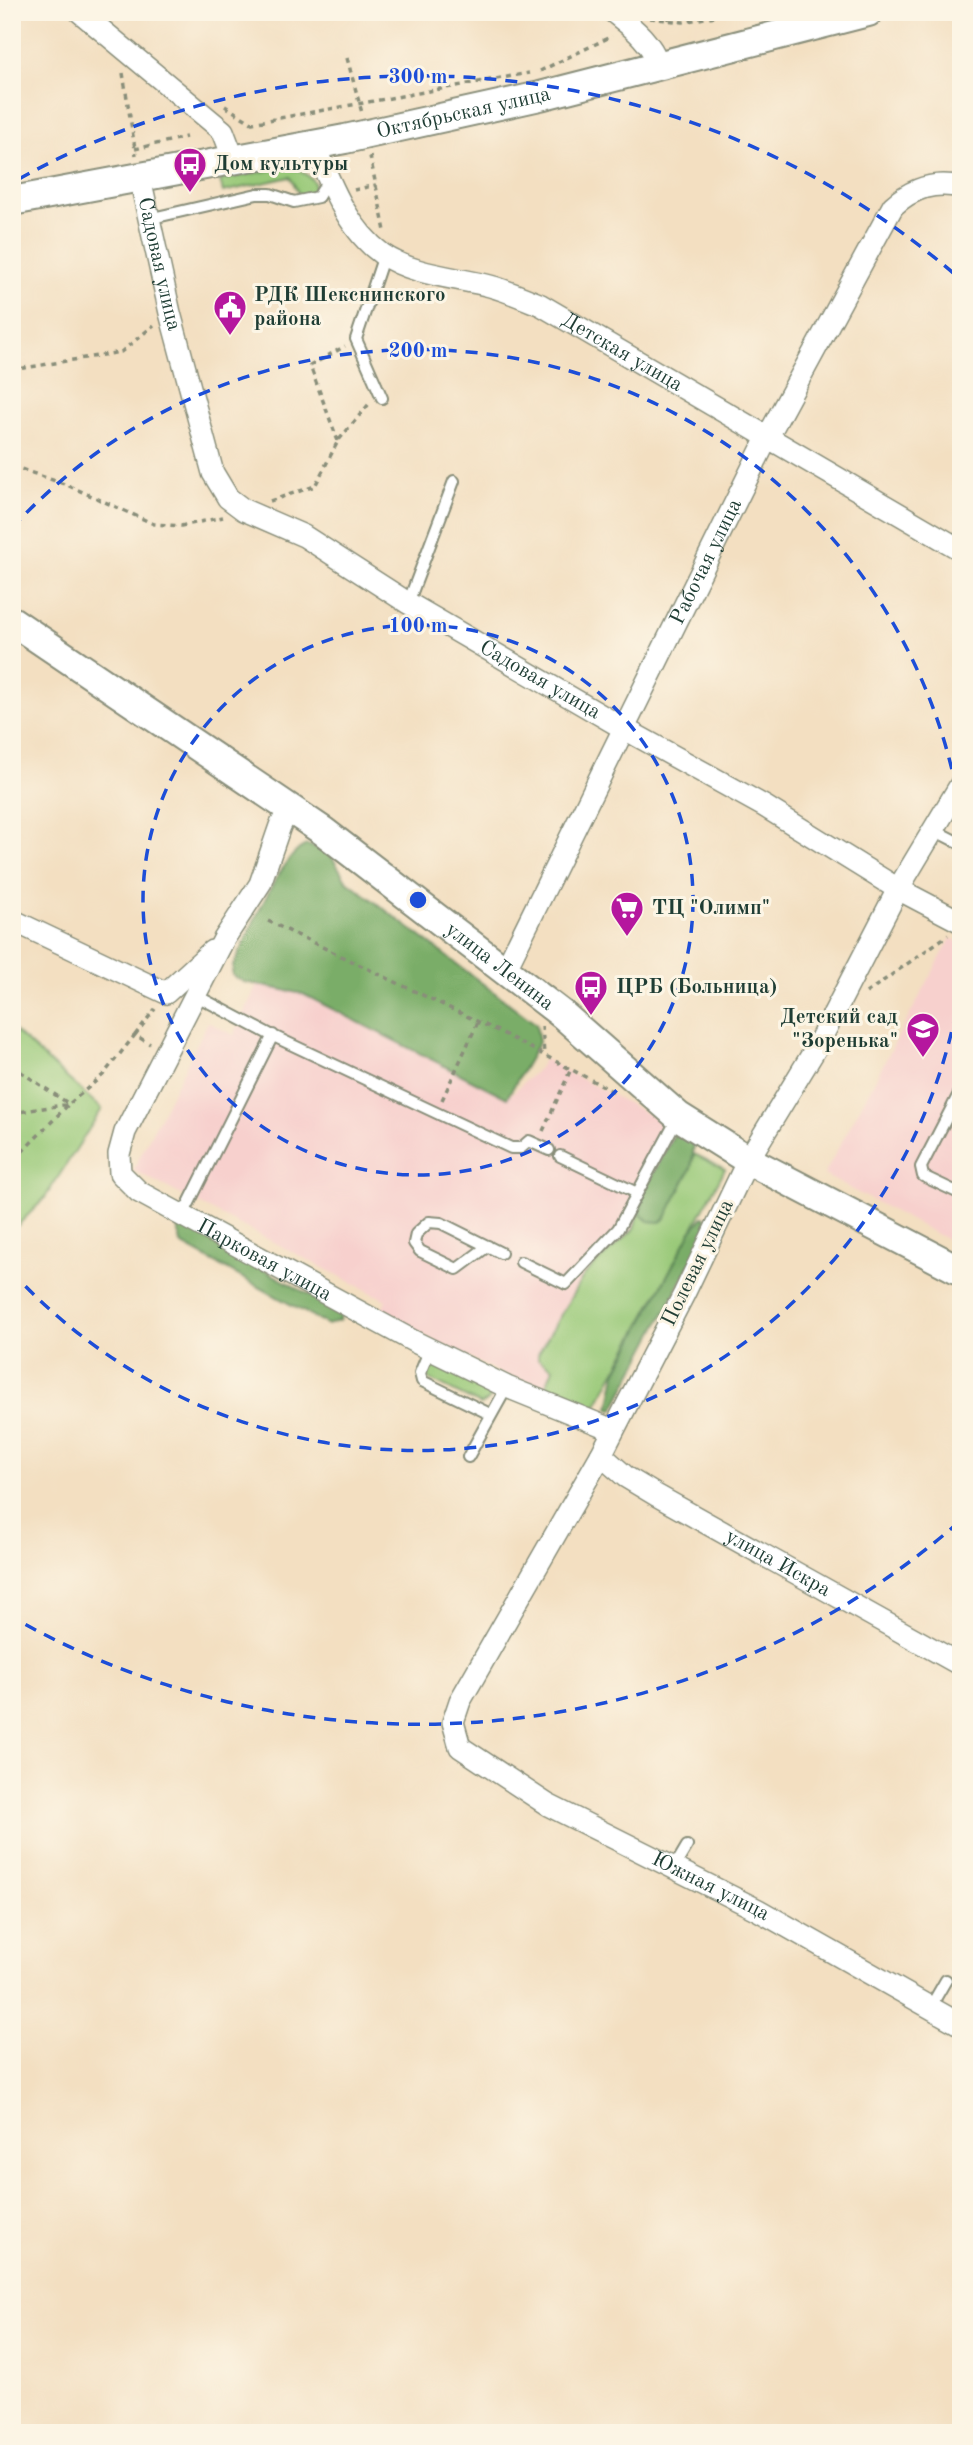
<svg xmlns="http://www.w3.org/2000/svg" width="973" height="2445" viewBox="0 0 973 2445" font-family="'Old Standard TT',serif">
  <rect width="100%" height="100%" fill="#fcf5e5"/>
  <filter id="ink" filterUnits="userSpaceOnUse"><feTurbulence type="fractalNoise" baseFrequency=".0143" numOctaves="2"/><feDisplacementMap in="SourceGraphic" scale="14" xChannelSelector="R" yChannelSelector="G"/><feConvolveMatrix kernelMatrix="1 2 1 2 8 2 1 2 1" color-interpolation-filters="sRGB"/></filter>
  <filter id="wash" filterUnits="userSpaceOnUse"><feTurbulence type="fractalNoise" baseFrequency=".00686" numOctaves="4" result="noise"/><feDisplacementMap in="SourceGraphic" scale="28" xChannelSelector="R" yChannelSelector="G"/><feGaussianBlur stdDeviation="1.57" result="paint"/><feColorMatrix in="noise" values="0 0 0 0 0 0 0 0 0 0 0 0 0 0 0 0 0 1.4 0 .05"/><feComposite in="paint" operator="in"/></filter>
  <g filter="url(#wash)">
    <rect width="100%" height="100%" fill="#f3dfc1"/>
    <path fill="#f7d0cd" d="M951,938L961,943V1247L824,1175Z
      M258,983L303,994L507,1098L539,1068L544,1059L661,1121L658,1134L725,1169L593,1412L543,1394L380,1314L386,1300L133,1170L208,1022L234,1035Z"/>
    <path fill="#99c978" stroke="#5c8356" stroke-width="2" d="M282,168C296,169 305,171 314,182V192L300,196L290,177L223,192L220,180Z
      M12,1029L102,1109L44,1199L12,1231Z
      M694,1154L725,1169L593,1412L543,1394L553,1368L538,1359V1354L584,1275L634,1229L640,1206L641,1215L648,1221L661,1222L666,1217L691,1168Z
      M432,1361L491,1389L490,1399L481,1405L427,1378L424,1376Z"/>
    <path fill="#7aad68" stroke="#4c754e" stroke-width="2" d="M307,845L329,852L346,880L536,1024L539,1042L507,1098L303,994L244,982L232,975L233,966C246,941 281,852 307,845Z
      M682,1134L694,1144L691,1168L666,1217L661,1222L649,1221L641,1215L642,1194L674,1135Z
      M703,1217L706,1218L707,1232L613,1410L609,1409L616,1373L691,1231Z
      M182,1223L341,1313L340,1320L328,1325L181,1244L178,1228Z"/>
  </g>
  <g filter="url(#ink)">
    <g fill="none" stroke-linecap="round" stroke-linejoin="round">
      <defs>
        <path id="service" d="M148,219L257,194H270L294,202L318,197L329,179
          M382,398L356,339L384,255
          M408,603L454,481
          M934,830L961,844
          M195,995L269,1034L511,1148H521L529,1141L549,1150
          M961,1090L921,1167L923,1176L961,1194
          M560,1156L637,1193
          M183,1215L273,1035
          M488,1246L457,1269L420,1251L414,1243L416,1234L429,1222L441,1223L501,1253
          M521,1262L566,1284L618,1229L677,1119
          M430,1349L420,1373L422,1381L490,1414
          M468,1457L507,1387
          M674,1868L687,1846
          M931,2006L946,1980"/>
        <g id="minor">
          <path d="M80,12L223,131L234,160"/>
          <path d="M613,12C633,28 650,40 659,65"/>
          <path id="s1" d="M314,145C330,182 347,229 382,254C412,275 455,277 490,286C508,291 524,298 541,305L961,550"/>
          <path id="s2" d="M140,178L170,313L213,473L228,498L244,510L304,536L408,603L623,728L764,806L898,889L961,922"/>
          <path id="s3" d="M961,784L898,889L816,1048L748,1160L684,1294L601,1455L460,1701L453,1722L460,1747L548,1805L758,1910L961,2025"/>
          <path id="s4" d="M290,808L280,826L260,884L224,939L125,1132L119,1154L120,1173L139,1192L415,1342L507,1387L613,1430"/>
          <path d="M12,920L166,993L212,951"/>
          <path id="s5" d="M505,970L767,438L893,206C913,188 934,181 961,187"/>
          <path id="s6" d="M601,1455L626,1477L656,1495L961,1665"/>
        </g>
        <g id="tertiary">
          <path id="s7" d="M12,201L345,139L540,96L868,12"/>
          <path id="s8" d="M12,621L323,831L563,1015L678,1116L748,1160L961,1271"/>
        </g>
      </defs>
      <use href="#service" stroke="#898e7a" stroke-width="14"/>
      <use href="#minor" stroke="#898e7a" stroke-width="24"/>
      <use href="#tertiary" stroke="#898e7a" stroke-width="32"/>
      <path stroke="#898e7a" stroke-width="3.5" stroke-dasharray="5 5" stroke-linecap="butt" d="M650,18L683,22L737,12
        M668,20L669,12
        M347,58L362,113
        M540,71L612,36
        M123,73L136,155
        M225,106L252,123L529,73
        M135,149L186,137
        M370,156L385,231
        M354,190L376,185
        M12,370L121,352L154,325
        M338,441L310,366L345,346
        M12,466L67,485L154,524L181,526L223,517
        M270,501L315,486L338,441L369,404
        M268,921L506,1035L614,1092
        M866,993L948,935
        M542,1026L544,1055
        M135,1035L155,1009
        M12,1066L69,1104L103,1075L135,1035L150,1044
        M442,1100L478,1022
        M12,1113L69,1104L12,1162
        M543,1131L571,1069"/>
      <use href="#service" stroke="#fff" stroke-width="10"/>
      <use href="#minor" stroke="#fff" stroke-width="21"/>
      <use href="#tertiary" stroke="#fff" stroke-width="28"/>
    </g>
  </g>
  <g fill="none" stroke="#1d4ed8" stroke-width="3.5" stroke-dasharray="12 9">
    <circle cx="418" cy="900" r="275"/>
    <path d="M960 991A550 550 0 0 1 12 1272M12 528A550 550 0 0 1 960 809"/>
    <path d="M959 1522A824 824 0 0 1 19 1621M19 179A824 824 0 0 1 959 278"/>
  </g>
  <defs>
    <symbol id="bus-pin" viewBox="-11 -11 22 30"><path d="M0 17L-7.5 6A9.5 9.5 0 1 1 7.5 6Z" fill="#b5179e" stroke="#fcf5e5"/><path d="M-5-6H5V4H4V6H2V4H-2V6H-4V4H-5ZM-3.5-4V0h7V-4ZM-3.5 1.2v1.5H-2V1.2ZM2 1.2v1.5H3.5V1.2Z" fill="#fff"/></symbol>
    <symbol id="civic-pin" viewBox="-11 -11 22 30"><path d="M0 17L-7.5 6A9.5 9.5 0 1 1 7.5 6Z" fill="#b5179e" stroke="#fcf5e5"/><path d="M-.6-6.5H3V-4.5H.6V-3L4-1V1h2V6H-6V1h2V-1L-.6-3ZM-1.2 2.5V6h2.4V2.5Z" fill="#fff"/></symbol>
    <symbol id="supermarket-pin" viewBox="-11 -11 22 30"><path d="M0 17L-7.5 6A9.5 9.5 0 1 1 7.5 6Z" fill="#b5179e" stroke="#fcf5e5"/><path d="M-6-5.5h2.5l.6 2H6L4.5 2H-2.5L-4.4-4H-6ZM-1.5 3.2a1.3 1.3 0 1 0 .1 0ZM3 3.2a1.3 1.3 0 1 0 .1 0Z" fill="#fff"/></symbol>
    <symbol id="school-pin" viewBox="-11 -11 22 30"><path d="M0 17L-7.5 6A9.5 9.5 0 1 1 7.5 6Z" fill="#b5179e" stroke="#fcf5e5"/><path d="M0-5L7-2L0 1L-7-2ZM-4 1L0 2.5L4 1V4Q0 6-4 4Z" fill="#fff"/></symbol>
  </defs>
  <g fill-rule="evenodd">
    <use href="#bus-pin" x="171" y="145" width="38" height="52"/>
    <use href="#civic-pin" x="211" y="288" width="38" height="52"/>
    <use href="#supermarket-pin" x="608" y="889" width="38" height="52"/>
    <use href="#bus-pin" x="572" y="968" width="38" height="52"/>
    <use href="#school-pin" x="904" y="1010" width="38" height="52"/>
  </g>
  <g text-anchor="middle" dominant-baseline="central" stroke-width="6" stroke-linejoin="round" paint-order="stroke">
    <g font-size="21" fill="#1f3d34" stroke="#fcf5e5">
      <text stroke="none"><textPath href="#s7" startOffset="460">Октябрьская улица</textPath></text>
      <text stroke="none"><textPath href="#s2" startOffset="88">Садовая улица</textPath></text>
      <text stroke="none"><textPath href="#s1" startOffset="392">Детская улица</textPath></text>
      <text stroke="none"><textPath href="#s5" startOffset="455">Рабочая улица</textPath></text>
      <text stroke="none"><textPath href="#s2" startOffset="695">Садовая улица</textPath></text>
      <text stroke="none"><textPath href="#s8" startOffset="598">улица Ленина</textPath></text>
      <text stroke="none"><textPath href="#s4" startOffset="576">Парковая улица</textPath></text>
      <text transform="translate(698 1263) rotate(-64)">Полевая улица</text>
      <text stroke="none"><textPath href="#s6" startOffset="208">улица Искра</textPath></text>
      <text stroke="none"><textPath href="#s3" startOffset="1381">Южная улица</textPath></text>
    </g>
    <g font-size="21" font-weight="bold" fill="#1f3d34" stroke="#fcf5e5" text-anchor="start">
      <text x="214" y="164">Дом культуры</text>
      <text x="254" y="295">РДК Шекснинского<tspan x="254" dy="24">района</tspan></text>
      <text x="652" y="908">ТЦ "Олимп"</text>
      <text x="616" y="987">ЦРБ (Больница)</text>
      <text x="898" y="1017" text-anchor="end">Детский сад<tspan x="898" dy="24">"Зоренька"</tspan></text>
    </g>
  </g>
  <circle cx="418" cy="900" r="10" fill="#1d4ed8" stroke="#fcf5e5" stroke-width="3.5"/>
  <g font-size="21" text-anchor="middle" font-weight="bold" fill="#1d4ed8" stroke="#fcf5e5" stroke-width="6" stroke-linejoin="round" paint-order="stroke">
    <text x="418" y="83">300 m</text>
    <text x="418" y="357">200 m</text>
    <text x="418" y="632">100 m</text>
  </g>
  <rect width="973" height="2445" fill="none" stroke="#fcf5e5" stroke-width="42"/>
</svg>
